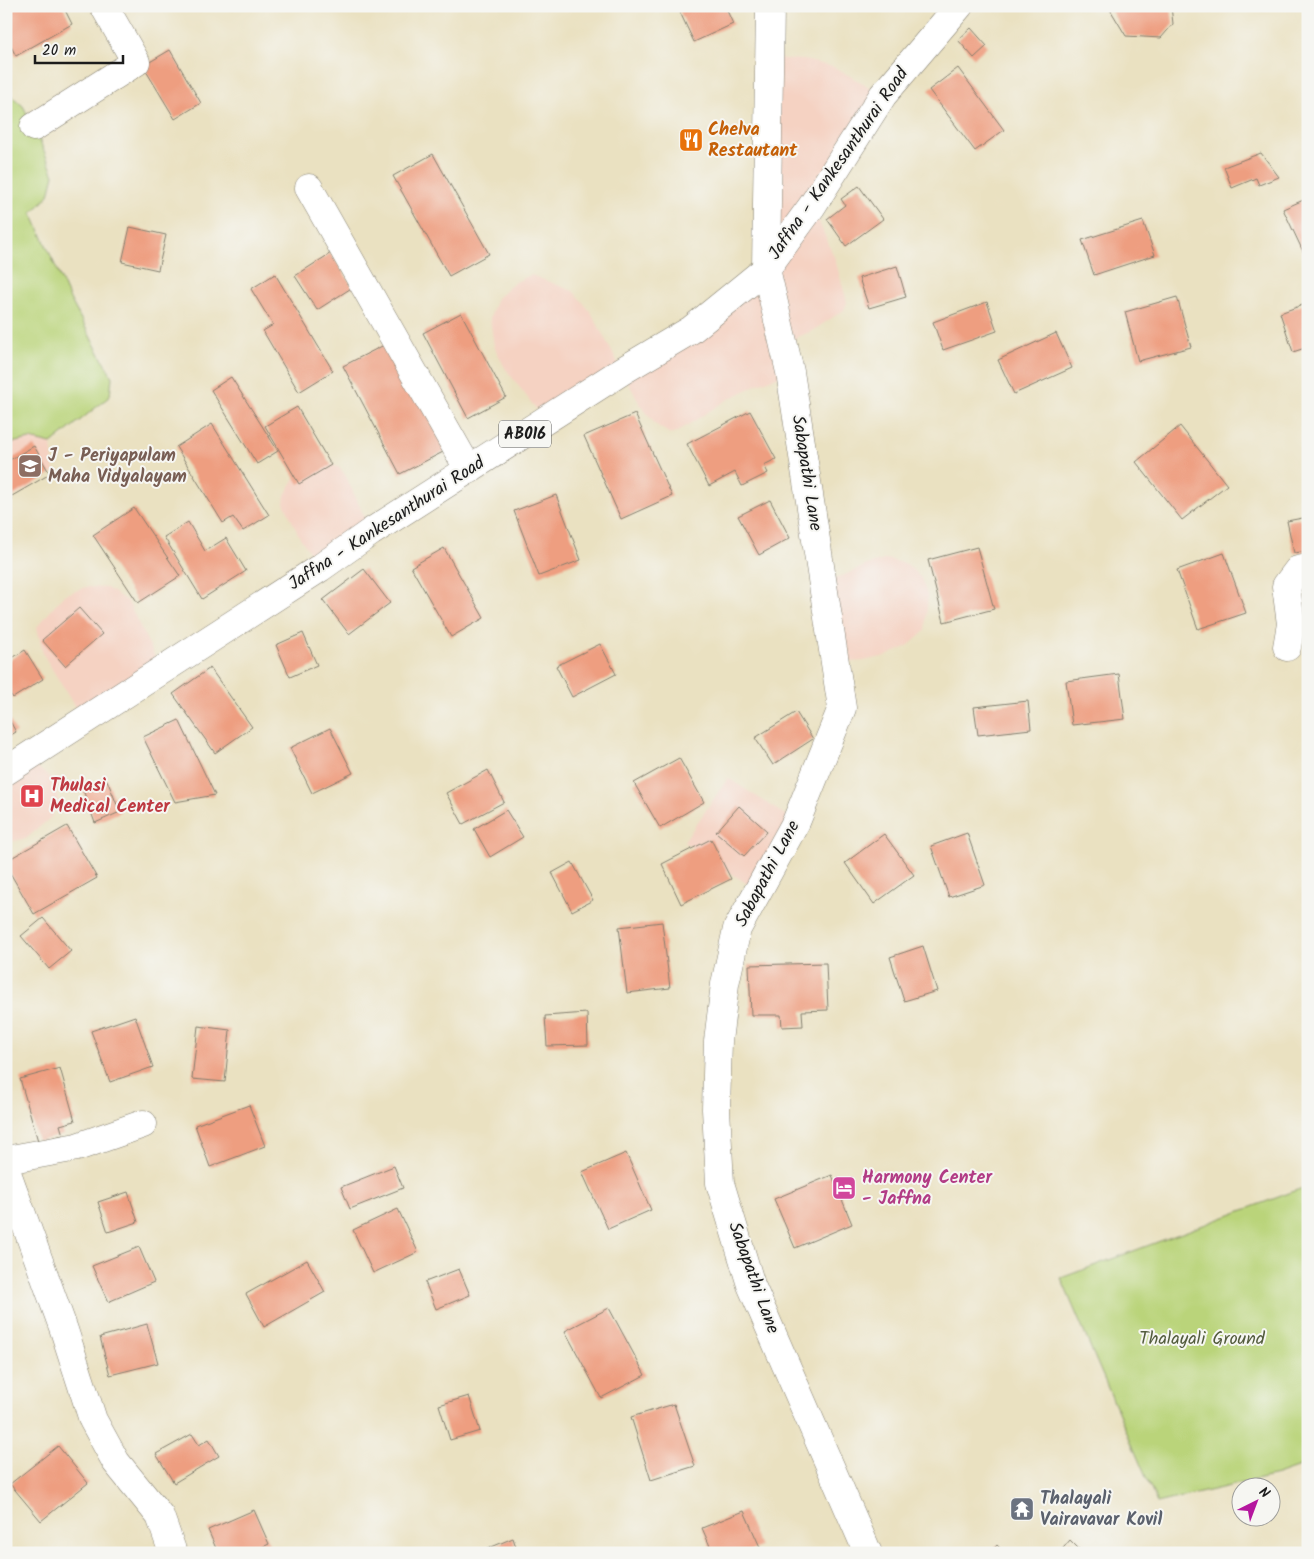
<svg xmlns="http://www.w3.org/2000/svg" width="1314" height="1559" viewBox="0 0 1314 1559" font-family="Kalam,sans-serif">
  <rect width="100%" height="100%" fill="#f6f6f2"/>
  <filter id="ink" filterUnits="userSpaceOnUse"><feTurbulence type="fractalNoise" baseFrequency=".02" numOctaves="2"/><feDisplacementMap in="SourceGraphic" scale="10" xChannelSelector="R" yChannelSelector="G"/><feConvolveMatrix kernelMatrix="1 2 1 2 8 2 1 2 1" color-interpolation-filters="sRGB"/></filter>
  <filter id="wash" filterUnits="userSpaceOnUse"><feTurbulence type="fractalNoise" baseFrequency=".0096" numOctaves="4" result="noise"/><feDisplacementMap in="SourceGraphic" scale="20" xChannelSelector="R" yChannelSelector="G"/><feGaussianBlur stdDeviation="1.12" result="paint"/><feColorMatrix in="noise" values="0 0 0 0 0 0 0 0 0 0 0 0 0 0 0 0 0 1.4 0 .05"/><feComposite in="paint" operator="in"/></filter>
  <g filter="url(#wash)">
    <rect width="100%" height="100%" fill="#eae1c1"/>
    <path fill="#f5d2c2" d="M768,58L804,60L834,67L883,95L812,206L835,259L847,302L844,310L812,331L783,343L790,372L758,384L725,401L677,432L670,434L655,424L640,404L622,371L546,422L505,368L494,346L490,318L497,298L514,283L531,275L573,291L591,312L622,371L766,268Z
      M31,439L51,444L54,472L6,502V444Z
      M330,464L340,468L346,476L371,532L320,568L299,536L284,503L285,495L295,478L317,465Z
      M887,559L907,564L921,578L928,597L925,631L908,646L886,656L864,661L836,663L824,584L867,565Z
      M86,587L107,588L128,602L162,671L84,722L43,654L37,627L64,595Z
      M37,767L49,777L56,789L59,803L50,818L27,838L14,841L6,839V771Z
      M728,778L796,822L758,891L684,842Z"/>
    <path fill="#bad47a" stroke="#6b784b" d="M6,91L23,106L34,127L54,175L49,195L32,213L69,297L112,377L110,396L51,444L30,439L6,444Z
      M1308,1186V1464L1277,1475L1157,1503L1061,1278Z"/>
    <g id="blocks">
      <path fill="#ee9e80" d="M6,6H63L72,24L16,56L6,37Z
        M677,6H725L733,24L694,42Z
        M1108,6H1171L1173,24L1161,38L1126,36Z
        M971,28L987,46L974,58L958,40Z
        M170,50L201,103L175,119L143,66Z
        M958,68L1004,130L975,151L929,90Z
        M1261,153L1279,177L1259,185L1256,178L1232,188L1224,167Z
        M433,154L489,254L449,276L393,176Z
        M859,186L883,219L846,246L827,219L845,205L841,199Z
        M1308,198V262L1283,209Z
        M1143,221L1155,255L1094,275L1082,240Z
        M130,227L166,235L158,270L122,262Z
        M331,253L353,287L317,310L295,276Z
        M897,266L906,297L869,308L859,278Z
        M275,274L333,371L299,392L263,331L273,325L251,289Z
        M1177,297L1191,347L1138,361L1125,312Z
        M987,302L997,331L943,350L933,322Z
        M1308,303V347L1293,352L1280,313Z
        M461,313L506,397L468,418L423,333Z
        M1056,333L1072,368L1014,394L998,360Z
        M390,342L447,450L400,474L343,366Z
        M231,377L278,451L257,464L211,390Z
        M297,407L331,465L299,484L265,426Z
        M750,411L776,459L764,465L768,473L742,486L735,472L709,486L687,444Z
        M635,414L672,496L621,519L584,436Z
        M212,424L269,515L243,531L233,517L223,523L176,447Z
        M1180,426L1227,485L1182,520L1136,462Z
        M34,446L50,474L12,496L6,486V462Z
        M6,490L12,500L6,503Z
        M556,495L581,560L539,576L514,511Z
        M770,500L790,538L759,555L738,516Z
        M134,508L180,576L138,603L93,535Z
        M1308,517V551L1294,553L1287,521Z
        M188,522L205,551L226,538L246,571L202,599L164,537Z
        M977,547L994,609L944,622L928,560Z
        M444,548L484,618L451,637L411,567Z
        M1224,553L1246,613L1198,629L1177,570Z
        M364,569L390,603L349,634L323,600Z
        M79,608L102,634L65,666L42,640Z
        M303,633L317,665L290,677L276,645Z
        M600,644L616,674L572,697L556,666Z
        M25,650L43,679L13,698L6,688V662Z
        M210,668L252,727L215,753L173,694Z
        M1119,674L1125,719L1072,725L1066,681Z
        M1028,701L1031,729L978,735L974,707Z
        M796,712L813,739L773,765L755,738Z
        M6,714L16,732L6,738Z
        M179,720L215,795L175,802L143,737Z
        M330,728L353,773L312,793L290,748Z
        M679,758L704,802L660,828L634,783Z
        M488,770L504,802L463,824L446,793Z
        M107,780L120,812L95,823L83,790Z
        M739,806L767,831L744,856L716,832Z
        M506,810L523,837L490,857L474,829Z
        M67,826L97,878L34,914L6,866V861Z
        M967,833L985,885L949,897L931,846Z
        M884,834L914,875L874,904L845,863Z
        M711,839L731,879L681,904L662,864Z
        M572,862L593,900L572,911L552,873Z
        M43,918L71,951L49,969L21,936Z
        M662,922L670,988L627,993L619,927Z
        M923,946L937,991L904,1001L890,957Z
        M826,963L828,1010L802,1011L803,1026L782,1027L781,1015H751L749,965Z
        M587,1013L588,1045L547,1046L545,1016Z
        M135,1016L153,1067L110,1082L91,1031Z
        M198,1026L230,1030L225,1082L192,1079Z
        M60,1068L75,1121L60,1125L63,1135L38,1141L20,1079Z
        M249,1105L265,1146L210,1167L195,1125Z
        M626,1153L651,1210L608,1229L582,1172Z
        M394,1166L403,1188L350,1209L341,1187Z
        M832,1175L852,1224L795,1248L774,1199Z
        M128,1192L138,1222L108,1232L98,1202Z
        M398,1209L418,1252L373,1273L353,1230Z
        M139,1247L154,1282L108,1302L92,1266Z
        M307,1260L325,1292L264,1327L246,1294Z
        M459,1269L470,1295L436,1309L425,1282Z
        M609,1308L645,1375L601,1398L565,1331Z
        M147,1324L158,1363L110,1375L100,1337Z
        M469,1396L480,1431L450,1440L439,1405Z
        M674,1404L695,1466L651,1480L631,1417Z
        M192,1434L199,1445L209,1439L219,1456L174,1483L156,1454Z
        M58,1446L88,1483L41,1521L10,1484Z
        M254,1510L269,1544L250,1553H218L208,1530Z
        M744,1511L760,1547L747,1553H713L702,1528Z
        M513,1538L518,1553H483L482,1551Z
        M1070,1540L1083,1553H1059Z
        M997,1545L1005,1553H990Z"/>
    </g>
  </g>
  <g filter="url(#ink)">
    <use href="#blocks" fill-opacity="0" stroke="#837e6e" stroke-width="1"/>
    <g fill="none" stroke-linecap="round" stroke-linejoin="round">
      <defs>
        <path id="minor" d="M770,6L766,269L790,372L842,708L796,822L737,929L725,984L718,1041L716,1109L720,1183L751,1285L868,1553
          M34,127L136,62L104,6
          M309,188L469,470
          M1287,647L1291,624L1286,586L1298,570L1308,568
          M6,1160L77,1147L143,1124
          M6,1170L64,1330L93,1420L116,1462L160,1516L173,1553"/>
        <path id="major" d="M6,771L320,568L371,532L622,371L691,330L766,269L812,206L883,95L959,6"/>
      </defs>
      <use href="#minor" stroke="#837e6e" stroke-width="29"/>
      <use href="#major" stroke="#837e6e" stroke-width="29"/>
      <use href="#minor" stroke="#fff" stroke-width="28"/>
      <use href="#major" stroke="#fff" stroke-width="28"/>
    </g>
  </g>
  <defs>
    <symbol id="restaurant-square" viewBox="-11 -11 22 22"><rect x="-9" y="-9" width="18" height="18" rx="4" fill="#e8710a" stroke="#f6f6f2"/><path d="M-5-6h1v4h1v-4h1v4h1v-4h1v5L-1.5 .5V6h-2V.5L-5-1ZM5-6V6H3V1.5H1.5Q1.5-4 5-6Z" fill="#fff"/></symbol>
    <symbol id="school-square" viewBox="-11 -11 22 22"><rect x="-9" y="-9" width="18" height="18" rx="4" fill="#8d6e63" stroke="#f6f6f2"/><path d="M0-5L7-2L0 1L-7-2ZM-4 1L0 2.5L4 1V4Q0 6-4 4Z" fill="#fff"/></symbol>
    <symbol id="hospital-square" viewBox="-11 -11 22 22"><rect x="-9" y="-9" width="18" height="18" rx="4" fill="#e0444e" stroke="#f6f6f2"/><path d="M-5-5h3v3.5h4V-5h3V5h-3V1.5h-4V5h-3Z" fill="#fff"/></symbol>
    <symbol id="hotel-square" viewBox="-11 -11 22 22"><rect x="-9" y="-9" width="18" height="18" rx="4" fill="#d1479c" stroke="#f6f6f2"/><path d="M-6-4.5h1.5V1H6V5H4.5V3h-9V5H-6ZM-4 0a1.8 1.8 0 1 1 3.6 0ZM.5 0V-2.5h3Q6-2.5 6 0Z" fill="#fff"/></symbol>
    <symbol id="temple-square" viewBox="-11 -11 22 22"><rect x="-9" y="-9" width="18" height="18" rx="4" fill="#6b7280" stroke="#f6f6f2"/><path d="M0-6L5-2H3V0L6.5 2.5H4V6H1.5V3h-3V6H-4V2.5H-6.5L-3 0V-2H-5Z" fill="#fff"/></symbol>
  </defs>
  <g fill-rule="evenodd">
    <use href="#restaurant-square" x="677" y="126" width="28" height="28"/>
    <use href="#school-square" x="16" y="452" width="28" height="28"/>
    <use href="#hospital-square" x="18" y="782" width="28" height="28"/>
    <use href="#hotel-square" x="830" y="1174" width="28" height="28"/>
    <use href="#temple-square" x="1008" y="1495" width="28" height="28"/>
  </g>
  <g text-anchor="middle" dominant-baseline="central" stroke-width="4" stroke-linejoin="round" paint-order="stroke">
    <rect fill="#f6f6f2" stroke="#5d5d5c" stroke-width="1" x="499" y="420.5" width="52" height="27" rx="4"/>
    <g font-size="16" font-weight="bold" fill="#1c1c1c">
      <text x="525" y="434">AB016</text>
    </g>
    <g font-size="18" font-weight="bold" fill="#c56008" stroke="#f6f6f2" text-anchor="start">
      <text x="708" y="130">Chelva<tspan x="708" dy="21">Restautant</tspan></text>
    </g>
    <g font-size="18" fill="#1c1c1c" stroke="#f6f6f2">
      <text transform="translate(839 164) rotate(-55)">Jaffna - Kankesanthurai Road</text>
      <text transform="translate(806 473) rotate(81)">Sabapathi Lane</text>
      <text transform="translate(387 524) rotate(-33)">Jaffna - Kankesanthurai Road</text>
      <text transform="translate(768 874) rotate(-62)">Sabapathi Lane</text>
      <text transform="translate(753 1278) rotate(70)">Sabapathi Lane</text>
    </g>
    <g font-size="18" font-weight="bold" fill="#785e54" stroke="#f6f6f2" text-anchor="start">
      <text x="48" y="456">J - Periyapulam<tspan x="48" dy="21">Maha Vidyalayam</tspan></text>
    </g>
    <g font-size="18" font-weight="bold" fill="#be3a42" stroke="#f6f6f2" text-anchor="start">
      <text x="50" y="786">Thulasi<tspan x="50" dy="21">Medical Center</tspan></text>
    </g>
    <g font-size="18" font-weight="bold" fill="#b23c85" stroke="#f6f6f2" text-anchor="start">
      <text x="862" y="1178">Harmony Center<tspan x="862" dy="21">- Jaffna</tspan></text>
    </g>
    <g font-size="18" fill="#535c3d" stroke="#f6f6f2">
      <text x="1202" y="1339">Thalayali Ground</text>
    </g>
    <g font-size="18" font-weight="bold" fill="#5b616d" stroke="#f6f6f2" text-anchor="start">
      <text x="1040" y="1499">Thalayali<tspan x="1040" dy="21">Vairavavar Kovil</tspan></text>
    </g>
  </g>
  <rect width="1314" height="1559" fill="none" stroke="#f6f6f2" stroke-width="25"/>
  <g transform="translate(1256 1502) rotate(42)"><circle r="24" fill="#f6f6f2" stroke="#9f9f9c"/>
  <path d="M0-4L9 19L0 12L-9 19Z" fill="#b5179e"/>
  <text y="-8" font-size="14" font-weight="bold" text-anchor="middle" fill="#1c1c1c">N</text>
  </g>
  <path d="M35 55v8h88v-8" fill="none" stroke="#1c1c1c" stroke-width="2.5"/>
  <text x="42" y="55" font-size="15" fill="#1c1c1c" stroke="#f6f6f2" stroke-width="4" paint-order="stroke">20 m</text>
</svg>
